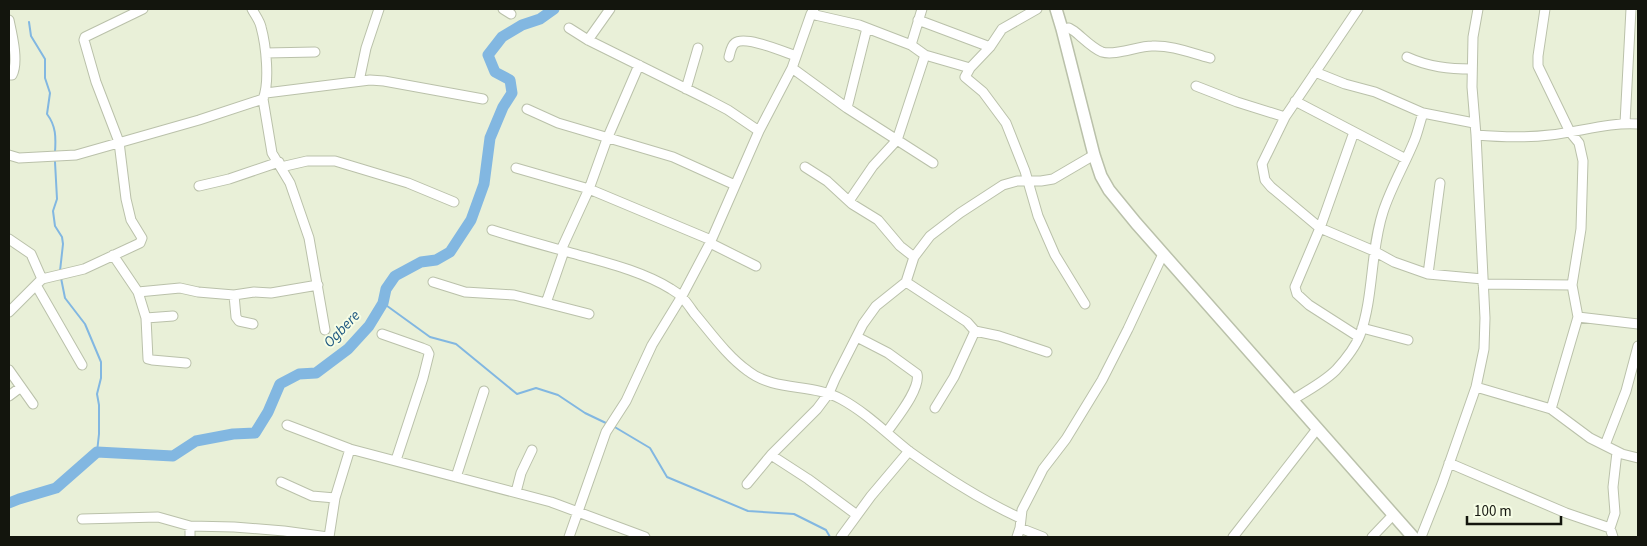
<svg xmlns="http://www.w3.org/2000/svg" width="1647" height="546" viewBox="0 0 1647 546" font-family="'Source Sans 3',sans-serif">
  <rect width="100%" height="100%" fill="#e9f0d8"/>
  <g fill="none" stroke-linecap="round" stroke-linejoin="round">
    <path stroke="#82b7e1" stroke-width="2" d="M29,22L31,36L45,59V78L50,93L47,114C56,126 56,137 55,152
      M55,162L57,199L53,211L55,226L62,237L63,244L60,271
      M61,278L65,298L85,324L101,362V378L97,394L99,405V434L97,452
      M383,303L430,337L456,344L517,394L536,388L558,395L585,413L608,424
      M613,426L650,448L667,477L748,511L794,514L826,530L830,537"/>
    <path stroke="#82b7e1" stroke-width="11" d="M9,503L19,499L56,488L97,452L173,456L196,441L233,434L255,433L268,412L280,384L299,374L316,373L348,349L369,326L383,303L386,289L395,276L421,262L436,260L450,252L471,220L484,184L490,138L503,107L512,93L510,80L495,72L488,55L502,37L522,25L540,19L554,9"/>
    <defs>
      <path id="minor" d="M503,9L511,14
        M1037,9L1002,29L990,47L970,68L965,77L983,92L1006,123L1025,171L1038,216L1055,255L1085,304
        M1358,9L1285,117L1262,164L1265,180L1271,187L1320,228L1374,251L1394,262L1428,274L1483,279
        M1545,9L1538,56V66L1570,132L1579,143L1583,161L1581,229L1572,285L1578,317L1551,409
        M811,14L859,25L911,45L925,55L970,68
        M9,20C12,34 19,62 12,75H9
        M918,20L990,47
        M569,28L588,40L709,100L728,110L759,131
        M1062,29L1069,28L1074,31C1082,37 1092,48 1102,52C1115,56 1138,46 1152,46C1172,45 1191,53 1210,58
        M588,40L610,9
        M911,45L922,9
        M266,53L315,52
        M729,57C730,53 731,46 735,43C745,35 784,52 796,56
        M1407,57C1429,67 1449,69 1472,69
        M792,68L847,108L933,163
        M1315,72L1345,84L1375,92L1423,113L1474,123
        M359,81L366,48L379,9
        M1196,86L1237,102L1285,117
        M686,89L698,48
        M266,93L370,80L384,81L483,99
        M263,99L272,153L290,183L309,238L325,330
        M1295,101L1406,159
        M847,108L867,28
        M527,109L558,123L673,157L735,185
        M1625,123L1631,9
        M1354,132L1320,228L1295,287L1297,294L1309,305L1359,337
        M1476,135C1500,137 1525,138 1550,135C1579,132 1609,122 1638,124
        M9,155L19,158L76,155L199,120L263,99C270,82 266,45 261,27C260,21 255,15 252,9
        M281,167L307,161H335L408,183L454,202
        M805,167L827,181L852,204L878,220L900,246L914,257
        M516,168L589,189L711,240
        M199,186L229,179L279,162
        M849,201L873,166L897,140L925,55
        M492,230C517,238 543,245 568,252C603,262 640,270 671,289C682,295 687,303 694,313C711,333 727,356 748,371C775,392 812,383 841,399C867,413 887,434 910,452C945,477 981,500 1020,518
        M9,239L31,254L42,279
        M710,243L756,266
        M561,250L589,189L607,139L639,65
        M113,255L138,292L146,318L148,359L152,360L186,363
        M1428,274L1440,183
        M433,282L465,292L514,295L546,303L564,251
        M906,282L967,322L975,331L999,336L1047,352
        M1483,284L1572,285
        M36,285L82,365
        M138,292L180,288L198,292L234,295L254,292L271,293L318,285
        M234,295L236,317L239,321L253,324
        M546,303L589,314
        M9,312L42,279L84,269L140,243L142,238L131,220L126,199L119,142L96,82L84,40L85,37L143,9
        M1578,317L1638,324
        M146,318L173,316
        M1362,328L1408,340
        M382,334L422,348L427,350L429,354L423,378L396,460
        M857,337L888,353L917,374C921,389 895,420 887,432
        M9,370L33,404
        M1476,387L1551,409L1590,438L1622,454L1638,458
        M9,396L21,387
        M1292,400C1307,391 1324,382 1336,370C1345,360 1355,348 1360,335C1374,296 1370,252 1383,212C1391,187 1405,164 1415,139C1418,131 1420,122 1423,113
        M935,408L954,377L975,331
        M287,425L350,449L551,502L645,537
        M1605,445L1626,391L1638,346
        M771,455L808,479L857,515
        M1449,463L1566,513L1610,528L1613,537
        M456,477L484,391
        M281,482L312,496L335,498
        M747,484L771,455L817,409L829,393L835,379L863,324L876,306L906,282L914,257L930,236L960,213L1003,185L1017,181H1041L1053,179L1094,155
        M516,492L521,473L532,450
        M82,519L158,517L190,526L234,527L284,531L328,537
        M190,526V537
        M1020,528L1043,537
        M1610,528L1615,513L1613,487L1617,452
        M329,537L335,498L350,449
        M569,537L606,432L626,401L652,345L682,296L710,243L759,131L792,68L811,14L814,9
        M841,537L871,496L909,451
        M1017,537L1020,528L1022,510L1037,481L1043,469L1066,439L1102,380L1128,329L1163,254
        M1233,537L1317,429
        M1372,537L1393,515
        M1421,537L1442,484L1476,387L1484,349L1485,318L1476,135L1472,87L1473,37L1478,9"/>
      <path id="major" d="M1056,9L1062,29L1094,155L1101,176L1109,190L1136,223L1413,537"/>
    </defs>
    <use href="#minor" stroke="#bac1aa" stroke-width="11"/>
    <use href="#major" stroke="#bac1aa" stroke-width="14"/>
    <use href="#minor" stroke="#fff" stroke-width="9"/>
    <use href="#major" stroke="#fff" stroke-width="11"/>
  </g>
  <g text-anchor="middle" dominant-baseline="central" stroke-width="4" stroke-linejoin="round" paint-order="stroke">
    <g font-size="15" font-style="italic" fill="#1d5780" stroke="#f6fde5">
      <text transform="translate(342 329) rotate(-46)">Ogbere</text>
    </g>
  </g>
  <rect width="1647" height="546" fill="none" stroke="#13150d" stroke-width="20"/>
  <path d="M1467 516v8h94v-8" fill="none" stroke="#13150d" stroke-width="2.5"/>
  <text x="1474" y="516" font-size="15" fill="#13150d" stroke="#f6fde5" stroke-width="4" paint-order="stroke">100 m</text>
</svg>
